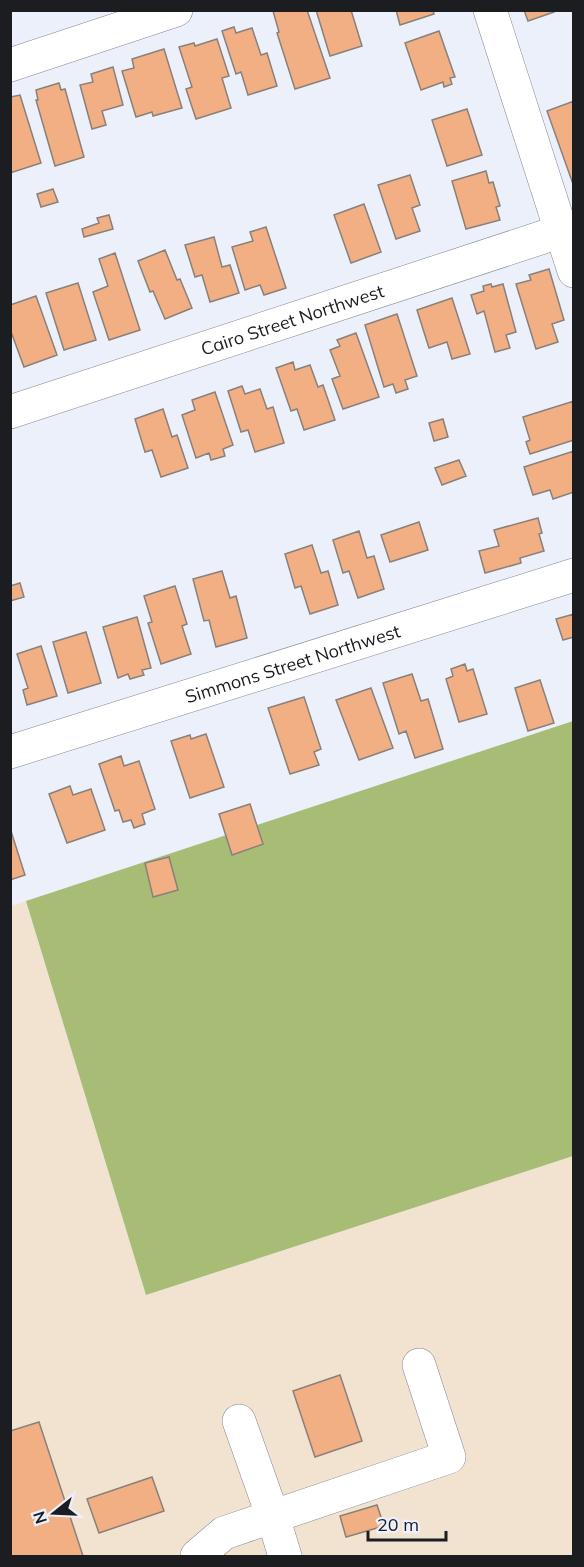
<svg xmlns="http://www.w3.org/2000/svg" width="584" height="1567" viewBox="0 0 584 1567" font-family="Mulish,sans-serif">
  <rect width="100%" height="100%" fill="#ebf0fa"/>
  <path fill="#f2e3d0" d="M26,901L146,1295L573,1156V1556H11V906Z"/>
  <path fill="#a7bc75" d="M573,721V1156L146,1295L26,901Z"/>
  <path fill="#f2af84" stroke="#89807a" stroke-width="1.5" d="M307,10L330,78L295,89L277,33L279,32L273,11Z
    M316,10H351L362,46L330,56Z
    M396,10H433L434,14L400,25Z
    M524,10H553L554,12L528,21Z
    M234,27L236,33L252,28L261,55L267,53L277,86L248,95L241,72L236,74L222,31Z
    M439,31L455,77L450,78L452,84L444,87L443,82L421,90L405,43Z
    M217,39L229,76L222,78L231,108L196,119L186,89L192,87L179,47L194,43L195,46Z
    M164,49L182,108L153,116L152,112L136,117L122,71L134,68L132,59Z
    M113,67L123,105L102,111L106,125L92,129L80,85L93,82L91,74Z
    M59,83L61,90L65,89L84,157L55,166L36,100H38L36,90Z
    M20,95L41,163L10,173V97Z
    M574,101V184H573L547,111Z
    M467,109L482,155L447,166L432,120Z
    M486,171L489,183L493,182L500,206L496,207L500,220L466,229L452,181Z
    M410,175L420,205L412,208L420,231L396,239L378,185Z
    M53,189L58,202L41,207L37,194Z
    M364,204L381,252L351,263L334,215Z
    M109,215L113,229L84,237L82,229L99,223L97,218Z
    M266,227L286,288L264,295L260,285L245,290L232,247L253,241L250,232Z
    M214,237L222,267L230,265L239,293L210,302L202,275L195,277L185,245Z
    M165,250L177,280L180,279L192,308L165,319L153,291L150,292L138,261Z
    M115,253L140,330L109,340L93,292L108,286L99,259Z
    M549,269L564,320L552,324L558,342L536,349L516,284L531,280L529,275Z
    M78,283L96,340L64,350L46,293Z
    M491,284L492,287L503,284L516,332L506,335L510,348L495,352L484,311L477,314L471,295L484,291L483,286Z
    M36,296L57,355L24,367L10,329V305Z
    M452,298L470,354L452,359L447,342L429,348L417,310Z
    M397,314L417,376L405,380L408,389L396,393L393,384L384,387L365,325Z
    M356,333L379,397L343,409L332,379L340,376L330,350L340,346L337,340Z
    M293,362L295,370L310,365L318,387L323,385L335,420L304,430L297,409L291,411L276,368Z
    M242,386L245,394L260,389L267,409L273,407L284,443L255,452L248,430L241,432L228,391Z
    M215,392L233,445L223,449L225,456L211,460L209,453L196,458L182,415L195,410L192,400Z
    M574,401V440L530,454L526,442L530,440L523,417Z
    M163,409L172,437L177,435L188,468L161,477L152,450L145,452L135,419Z
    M443,419L448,437L434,441L429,423Z
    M574,451V492L553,499L550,490L533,495L524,467Z
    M459,460L466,476L442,485L435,468Z
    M538,518L542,533L539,534L544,551L520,558L521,563L485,573L479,551L499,546L494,530Z
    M419,522L428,550L390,562L381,535Z
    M359,531L367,558L374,556L384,589L358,598L349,571L343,573L333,540Z
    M312,545L321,573L328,571L338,605L310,614L301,586L295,588L285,554Z
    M222,571L230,598L236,596L247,638L216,647L209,620L204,621L193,579Z
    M20,583L24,597L10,601V586Z
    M175,586L187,624L182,626L191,654L161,664L148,623L152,622L144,596Z
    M574,614V637L563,640L556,619Z
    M137,617L151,668L142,670L144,675L130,679L128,674L118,678L103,627Z
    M86,632L101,683L68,693L53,642Z
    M41,646L57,696L27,705L23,690L28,688L17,654Z
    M465,664L467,671L473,669L487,714L459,722L446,679L453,676L451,669Z
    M412,674L421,701L428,699L443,749L415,758L406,731L399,734L383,683Z
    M540,680L554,723L528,731L515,688Z
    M371,688L393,748L359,760L336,700Z
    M304,697L321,749L314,752L319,765L290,774L268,708Z
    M206,734L224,787L190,798L171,741L190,735L191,739Z
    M121,756L124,766L139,761L155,809L142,814L145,824L134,828L131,820L123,822L119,810L115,811L99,764Z
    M70,786L73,795L91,789L105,830L67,843L49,794Z
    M250,804L263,844L232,855L219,814Z
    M10,828L25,875L10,880Z
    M169,857L178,890L153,897L145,863Z
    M340,1375L362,1441L315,1457L293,1391Z
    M39,1422L83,1556H10V1431Z
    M152,1477L164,1511L99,1533L87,1499Z
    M377,1505L384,1526L346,1537L340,1516Z"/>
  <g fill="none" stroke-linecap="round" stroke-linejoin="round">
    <defs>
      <g id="minor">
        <path d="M490,10L574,271"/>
        <path d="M10,65L176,10"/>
        <path id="s1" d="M10,412L574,227"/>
        <path id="s2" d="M10,752L574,575"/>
        <path d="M239,1421L273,1517L285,1556"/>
        <path d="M197,1556L224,1533L449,1457L419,1365"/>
      </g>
    </defs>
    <use href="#minor" stroke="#848892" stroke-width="34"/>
    <use href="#minor" stroke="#fff" stroke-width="33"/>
  </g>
  <g text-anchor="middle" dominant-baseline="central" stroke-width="4.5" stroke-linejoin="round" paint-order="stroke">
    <g font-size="18" fill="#1c1d21" stroke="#ebf0fa">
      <text stroke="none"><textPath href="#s1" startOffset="297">Cairo Street Northwest</textPath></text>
      <text stroke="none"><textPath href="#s2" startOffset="296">Simmons Street Northwest</textPath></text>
    </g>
  </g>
  <rect width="584" height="1567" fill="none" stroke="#1c1d21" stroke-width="24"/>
  <g transform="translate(54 1513) rotate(252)" stroke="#ebf0fa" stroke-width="4.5" paint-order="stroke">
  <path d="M0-4.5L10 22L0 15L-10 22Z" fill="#1c1d21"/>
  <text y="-9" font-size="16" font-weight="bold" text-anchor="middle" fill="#1c1d21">N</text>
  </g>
  <path d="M368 1531v9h78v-9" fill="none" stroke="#1c1d21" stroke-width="3"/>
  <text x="377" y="1531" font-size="18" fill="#1c1d21" stroke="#ebf0fa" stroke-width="4.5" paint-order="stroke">20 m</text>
</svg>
